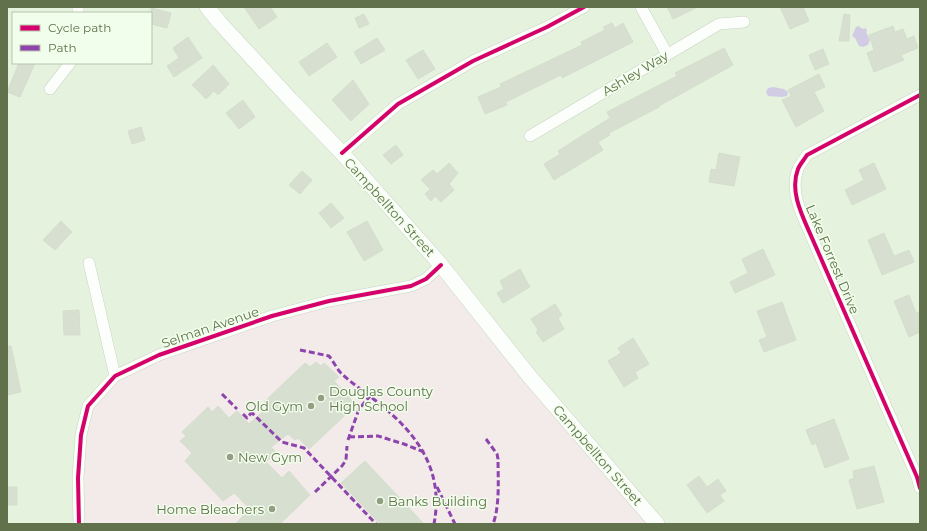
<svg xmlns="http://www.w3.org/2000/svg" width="927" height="531" viewBox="0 0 927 531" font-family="Montserrat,sans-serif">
  <rect width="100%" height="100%" fill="#edf5ea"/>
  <path fill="#e5f3de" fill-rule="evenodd" d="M7,7H920V524H7ZM13,13H151V63H13Z"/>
  <path fill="#f2ebe9" d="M441,265L657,524H79L88,406L115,376L272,316L411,286Z"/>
  <path fill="#d1cce4" d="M858,26L863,29L866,28L867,31L866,32L870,40L868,45L863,47L859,46L855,38L852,36L856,27Z
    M773,87L784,89L788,92L787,96L782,97L768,96L766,92L768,88Z"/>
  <path fill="#d7dfd0" stroke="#d5decd" d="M244,7H270L277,17L259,29Z
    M667,7H698L673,19Z
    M780,7H803L809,21L790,29Z
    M151,8L171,13L167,28L151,24Z
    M364,14L369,24L359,28L355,18Z
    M844,14L850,15L849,41H839Z
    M612,23L615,28L623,23L633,42L562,78L561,75L506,102L507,105L485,114L478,97L501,87L500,84L582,45L581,42L605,30L603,27Z
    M893,26L895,32L903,29L907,39L914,36L918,48L901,55L904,60L874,72L867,53L874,50L869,35Z
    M188,37L202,58L174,77L167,66L179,58L173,48Z
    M377,38L385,50L361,64L354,52Z
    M327,43L337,57L309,76L299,62Z
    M724,48L733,65L659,106V107L609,133L610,135L598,142L603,150L554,180L544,164L560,154L558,151L610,118L607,112L677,76L675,73Z
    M823,49L829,64L815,70L809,55Z
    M423,50L435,69L418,79L406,60Z
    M19,63H35L20,97L7,92Z
    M213,65L229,84L218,95L214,91L206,99L192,85Z
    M819,74L825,87L814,92L824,111L796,127L782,100L791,96L788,90Z
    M353,80L369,104L351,121L332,100Z
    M243,100L255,117L239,129L226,113Z
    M141,127L145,140L132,144L128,131Z
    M396,145L403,155L391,164L383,155Z
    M719,153L740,157L734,186L709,182L711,169L716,170Z
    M449,163L458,173L449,184L454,190L441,202L435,196L431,201L425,194L430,189L421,180L433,170L437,174Z
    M874,163L886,189L852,205L845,190L864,180L859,170Z
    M302,171L312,180L300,194L289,185Z
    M331,203L344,218L331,228L319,213Z
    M61,221L72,232L55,250L43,240Z
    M367,221L383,250L364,261L347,232Z
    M884,233L894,256L909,250L914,262L882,275L868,240Z
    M763,249L775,275L735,293L730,282L748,273L742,259Z
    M520,269L530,287L503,303L497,293L504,289L500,281Z
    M909,295L916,313L920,312V332L909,337L894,301Z
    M782,302L796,340L764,352L759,340L767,337L757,311Z
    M555,304L562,315L558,318L564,329L543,342L536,332L538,330L531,319Z
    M79,310L80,335H64L63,311Z
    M633,338L649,364L635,372L638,378L624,387L608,361L621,353L618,348Z
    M7,346H11L21,392L7,395Z
    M316,362L321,366L324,363L339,377L334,381L356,405L309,449L298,438L295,440L288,434L271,447L276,452L266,462L282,478L289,471L310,495L280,524H235L250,509L234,493L223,501L185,461L192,453L180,441L186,436L182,432L208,407L212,412L218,406L229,418L237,411L249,424L268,407L264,402L305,363L310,367Z
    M834,419L849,459L825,468L816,443L812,445L806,430Z
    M365,461L424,524H380L341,483Z
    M874,466L884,502L857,509L849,480L854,478L853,471Z
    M699,476L707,487L718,479L726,491L720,495L724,501L707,513L687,485Z
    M7,487H17V505H7Z"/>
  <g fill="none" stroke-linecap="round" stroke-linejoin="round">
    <defs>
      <path id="minor" d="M78,7V13
        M641,7L667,54
        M50,89L70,63
        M920,95L807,155C804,160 800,164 798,169C789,192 803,217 812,238L917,477L920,488
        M530,136L719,24L744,22
        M342,153L398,104L473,61L547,27L584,7
        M89,263L115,376
        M79,524L78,478L81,435L88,406L115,376L159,355L272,316L329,301L411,286L426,279L441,265"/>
      <path id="secondary" d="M207,7L220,23L290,99L342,153L441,265L530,377L657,524"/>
    </defs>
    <use href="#minor" stroke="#cad2c2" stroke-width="12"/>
    <use href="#secondary" stroke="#cbd3c3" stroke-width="16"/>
    <use href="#minor" stroke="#fcfefc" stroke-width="11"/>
    <use href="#secondary" stroke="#fcfefc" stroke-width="15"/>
    <path stroke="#8e44ad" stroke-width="3" stroke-dasharray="6 3" stroke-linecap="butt" d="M300,350L329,356C333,361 336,367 340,372C352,384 368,394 381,405C419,436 444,472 434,524
      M222,394L237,409
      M250,411L282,442L304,448L376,524
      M243,414L247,418L252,412
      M349,437L378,436L404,444L424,452
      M486,439L497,454L498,459C498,478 500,506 493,524
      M348,440L359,409L370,396
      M437,487L455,524
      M315,492L342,466L346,460L347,446"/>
    <defs>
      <path id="cycleway" d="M920,95L807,155C804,160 800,164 798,169C789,192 803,217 812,238L917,477L920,488
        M342,153L398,104L473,61L547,27L584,7
        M79,524L78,478L81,435L88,406L115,376L159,355L272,316L329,301L411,286L426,279L441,265"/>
    </defs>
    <use href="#cycleway" stroke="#f1feeb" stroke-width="6"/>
    <use href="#cycleway" stroke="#d6006c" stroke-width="4"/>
  </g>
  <g fill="#929f83" stroke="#f1feeb" stroke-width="1.5">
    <circle cx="321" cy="398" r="4"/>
    <circle cx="311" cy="406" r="4"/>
    <circle cx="230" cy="457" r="4"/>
    <circle cx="380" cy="501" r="4"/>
    <circle cx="272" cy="509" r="4"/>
  </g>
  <g text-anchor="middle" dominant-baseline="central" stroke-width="3" stroke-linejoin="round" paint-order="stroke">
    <g font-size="13" fill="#61714c" stroke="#f1feeb">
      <text transform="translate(635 73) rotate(-31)">Ashley Way</text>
      <text transform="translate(390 207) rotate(48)">Campbellton Street</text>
      <text transform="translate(833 259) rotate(67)">Lake Forrest Drive</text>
      <text transform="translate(210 327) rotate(-19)">Selman Avenue</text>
      <text transform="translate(598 455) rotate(49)">Campbellton Street</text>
    </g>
    <g font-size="13" fill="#61714c" stroke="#f1feeb" text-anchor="start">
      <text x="329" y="391">Douglas County<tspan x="329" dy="15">High School</tspan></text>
      <text x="303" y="406" text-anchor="end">Old Gym</text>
      <text x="238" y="457">New Gym</text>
      <text x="388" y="501">Banks Building</text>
      <text x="264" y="509" text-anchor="end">Home Bleachers</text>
    </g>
  </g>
  <rect width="927" height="531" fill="none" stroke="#61714c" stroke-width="16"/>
  <rect x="12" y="12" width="140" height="52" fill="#f1feeb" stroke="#b7c6ab"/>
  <rect x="20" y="25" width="20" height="6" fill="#d6006c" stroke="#b7c6ab"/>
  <text x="48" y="32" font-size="12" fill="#61714c">Cycle path</text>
  <rect x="20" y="45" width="20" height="6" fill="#8e44ad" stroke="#b7c6ab"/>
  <text x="48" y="52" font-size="12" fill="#61714c">Path</text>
</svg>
